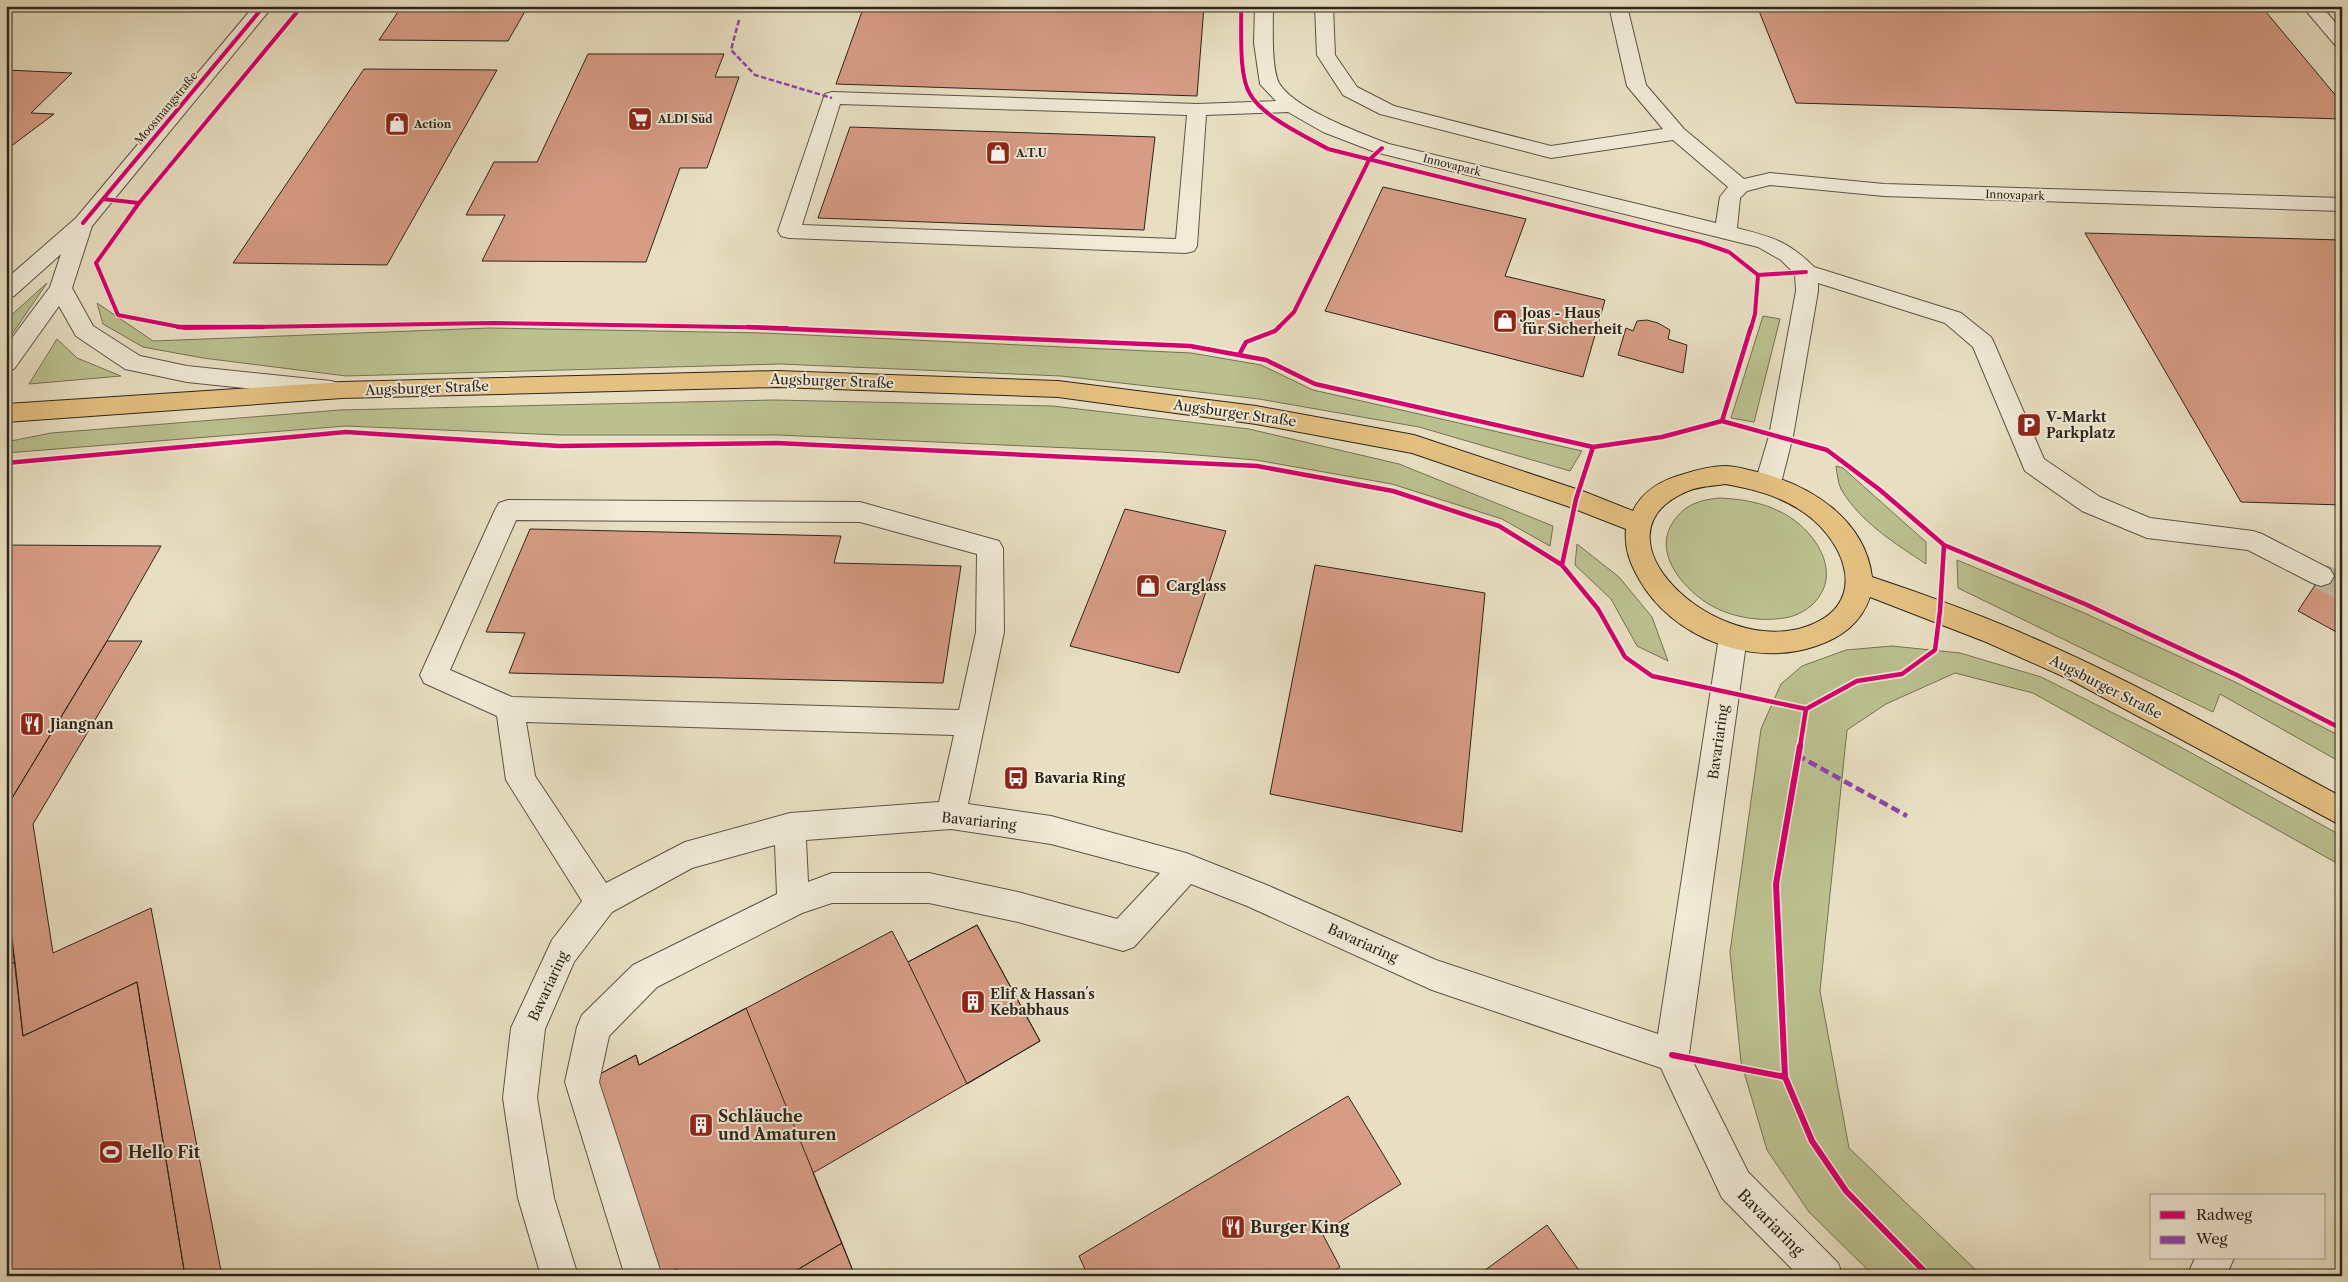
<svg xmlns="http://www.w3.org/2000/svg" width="2348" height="1282" viewBox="0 0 2348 1282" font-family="'Libre Caslon Text',serif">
  <rect width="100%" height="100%" fill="#e8dfc2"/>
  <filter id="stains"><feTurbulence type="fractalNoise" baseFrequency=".004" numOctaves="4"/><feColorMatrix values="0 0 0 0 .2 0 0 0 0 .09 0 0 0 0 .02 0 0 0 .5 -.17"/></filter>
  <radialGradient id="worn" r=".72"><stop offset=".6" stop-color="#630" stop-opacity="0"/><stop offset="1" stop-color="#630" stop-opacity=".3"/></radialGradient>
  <path fill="#bbc08f" stroke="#747255" d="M47,283L6,343V320Z
    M97,303L153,341L489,328L764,333L1191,353L1261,365L1313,390L1582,451L1570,471L1419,427L1259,399L1061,376L780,364L346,376L203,358L143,347L103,324Z
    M1763,316L1780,319L1754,422L1731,418Z
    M57,339L77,358L121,376L29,384Z
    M774,400L1053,406L1249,429L1399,464L1553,526L1550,546L1502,519L1392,484L1256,460L1161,452L778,435H561L346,426L6,453V442L51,433L340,410Z
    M1836,466L1843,468L1926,542V564C1896,544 1860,522 1841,489C1838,483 1837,473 1836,466Z
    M1719,498C1745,499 1772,504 1794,520C1821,540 1840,576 1814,603C1806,611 1794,617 1784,618C1758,622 1729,617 1707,603C1681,586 1653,552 1673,522C1679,513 1687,506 1696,503C1703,500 1711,499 1719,498Z
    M1577,544L1619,577L1652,617L1668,661L1637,646L1611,599L1575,565Z
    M1957,560L2082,612L2235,682L2342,737V763L2220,694L2213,712L1958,588Z
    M1892,646L1960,653L2041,677L2175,744L2342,836V866L2033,693L1955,673L1886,704L1847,730L1820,991L1849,1148L1982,1276H1874L1809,1212L1767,1150L1741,1062L1730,952L1761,729L1781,684L1802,666L1846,650Z"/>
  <path fill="#d79c86" stroke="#2d251b" d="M402,6H528L508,41L379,40Z
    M864,6H1204L1197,96L836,84Z
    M1757,6H2261L2342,103V119L1796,103Z
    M588,54H724L715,77H739L707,168H680L646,262L482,261L505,215H466L494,162H537Z
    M364,69L497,70L387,265L233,263Z
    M6,70L72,73L31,113L54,114L6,150Z
    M850,127L1155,137L1144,230L818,218Z
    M1383,187L1526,219L1505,276L1605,300L1583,377L1325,311Z
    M2085,233L2342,240V505L2241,502Z
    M1647,320L1658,323L1670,330L1668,339L1687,345L1683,373L1618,355L1626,328L1633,331L1637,321Z
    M1125,509L1226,531L1179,673L1070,646Z
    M530,529L841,536L834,563L961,566L943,683L509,673L525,633L486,632Z
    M6,545L161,546L107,641L6,808Z
    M1315,565L1485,593L1462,832L1270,794Z
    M2327,567L2342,575V635L2298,611Z
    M107,641H142L33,824L53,953L151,908L222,1276H185L137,982L23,1036L6,891V808Z
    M6,891L15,962L6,966Z
    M977,925L1040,1041L813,1173L855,1276H679L677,1269L664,1276H659L594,1077L636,1055L639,1065L892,931L908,962Z
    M977,925L1040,1041L967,1084L908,962Z
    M15,962L23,1036L137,982L185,1276H6V966Z
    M746,1008L842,1243L787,1276H679L677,1269L664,1276H659L594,1077L636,1055L639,1065Z
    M1348,1096L1401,1184L1322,1233L1340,1267L1326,1276H1088L1079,1256Z
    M1547,1225L1583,1276H1477Z
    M842,1243L855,1276H787Z"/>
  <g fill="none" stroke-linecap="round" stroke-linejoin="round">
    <path stroke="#c3baa1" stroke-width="26" stroke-dasharray="26 13" stroke-linecap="butt" d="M2321,576L2342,587"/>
    <defs>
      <path id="minor" d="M254,6H273L92,226L72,288L93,326L140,356L187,366L331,381L339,383L343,389L339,395L331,397L187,382L125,369L76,336L59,306L14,369L6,371V346L50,287L61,254L14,296L6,298V279L76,218Z
        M1255,6H1273C1273,24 1271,68 1279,83C1294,109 1361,133 1389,144L1716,223L1720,197L1728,187L1673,140L1551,158L1380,114L1343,95L1317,55L1315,6H1333L1335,55L1357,87L1394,106L1551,146L1663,129L1627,86L1609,6H1627L1646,85L1684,129L1744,179L1770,173L1884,184L2342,198V211L1884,196L1770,185L1747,191L1740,198L1737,228C1772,237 1788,241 1814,267L1961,313L1991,337L1994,343L2044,459L2100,497L2150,518L2253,531L2262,534L2330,569L2334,576L2330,583L2321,586L2312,583L2248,550L2147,538L2082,511L2025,471L1973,347L1945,323L1818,283V291L1793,436L1781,483L1777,490L1768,492L1759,490L1755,483L1769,436L1796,291L1795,274L1781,260L1758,247L1375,152L1323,132L1288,112L1206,115L1197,246L1194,251L1186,253L789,238L781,236L778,231L825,94L832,92L1197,104L1276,101L1260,84L1254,43ZM840,104L1187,115L1176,239L802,225Z
        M2302,6H2321L2342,30V46L2335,45Z
        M508,500L860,502L999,541L1003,548L1004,632L968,804L1051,816L1186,853L1269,886L1436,960L1658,1034L1719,637L1723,629L1733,626L1743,629L1747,637L1689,1054L1748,1172L1838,1263L1843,1276H1799L1722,1198L1661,1068L1432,990L1247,906L1191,884L1134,947L1123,951L1018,922L929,903H832L802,913L657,987L609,1036L599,1082L662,1276H625L565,1082L577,1027L582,1015L633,965L777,894L775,845L692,868L612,912L574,962L545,1029L537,1098L554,1198L578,1276H541L518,1198L503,1098L511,1028L552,940L582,901L506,780L497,716L424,683L420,675L495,510L499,503ZM516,520L860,522L977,554L976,632L959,710L512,697L450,670ZM526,722L954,735L939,802L790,813L685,842L606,883L535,776ZM951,829L1051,844L1160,873L1117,919L1018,892L929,873H832L808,882L806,840Z
        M2195,1258H2234L2226,1276H2187Z"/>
      <path id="major" d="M777,371L1058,381L1256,406L1414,435L1585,492L1633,511C1643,490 1662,480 1684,474C1697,470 1711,466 1725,466C1736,466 1748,470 1758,472C1810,485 1865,519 1872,577C1932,597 1992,619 2049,645C2150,690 2245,745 2342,797V826L2069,679L1986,642L1870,597C1861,623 1842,637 1816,646C1752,668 1672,638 1639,579C1630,563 1624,548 1626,529L1567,506L1412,453L1256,424L1058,397L777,387L342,398L6,422V404L342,382ZM1725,484C1754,489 1781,496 1806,514C1848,545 1869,606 1805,627C1715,657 1584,534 1688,491C1700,486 1713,486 1725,484Z"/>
    </defs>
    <use href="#minor" stroke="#5c5445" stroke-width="2"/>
    <use href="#major" stroke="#2d251b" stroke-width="2"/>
    <use href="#minor" fill="#f0ead7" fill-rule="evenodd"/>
    <use href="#major" fill="#e4c081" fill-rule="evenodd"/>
    <path stroke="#8e44ad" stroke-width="2.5" stroke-dasharray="5.5 2.5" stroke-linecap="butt" d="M739,20L731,50L755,75L832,98"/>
    <path stroke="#8e44ad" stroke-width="4.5" stroke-dasharray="9 4.5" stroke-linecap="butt" d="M1797,755L1907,816"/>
    <defs>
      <path id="cycleway-far2" d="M1241,6C1242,30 1238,74 1250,94C1263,117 1305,136 1328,149L1700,242L1729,252L1758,275
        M103,199L139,203L96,263L118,315L185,328
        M139,203L302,6
        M83,223L264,6
        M186,328L492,323L787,328
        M1278,328L1294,312L1369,160L1382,148
        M1751,328L1755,314L1758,275L1806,272"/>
      <path id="cycleway-far1" d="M178,327H263
        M747,327L1190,346L1266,360L1315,384L1593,447
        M1239,355L1246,342L1275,331L1279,327
        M6,463L346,432L559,446L776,443L1257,466L1393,491L1499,526L1562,565L1598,609L1625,657L1652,676L1806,709L1857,681L1902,674L1935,650L1940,611L1944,545L1880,490L1827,450L1722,421
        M1944,545L2085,604L2239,676L2342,729
        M1562,565L1576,499L1593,447L1662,437L1722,421L1751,327
        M1800,747L1806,709"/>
      <path id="cycleway" d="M1800,746L1776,884L1785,1077L1812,1141L1846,1191L1929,1276
        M1672,1055L1785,1077"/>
    </defs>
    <use href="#cycleway-far2" stroke="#f0ead7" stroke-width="6"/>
    <use href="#cycleway-far1" stroke="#f0ead7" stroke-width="8"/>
    <use href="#cycleway" stroke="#f0ead7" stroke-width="9"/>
    <use href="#cycleway-far2" stroke="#d6006c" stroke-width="4"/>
    <use href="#cycleway-far1" stroke="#d6006c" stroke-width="4.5"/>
    <use href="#cycleway" stroke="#d6006c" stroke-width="6"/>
  </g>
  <defs>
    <symbol id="supermarket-square" viewBox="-11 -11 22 22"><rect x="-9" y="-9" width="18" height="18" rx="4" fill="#8f2418" stroke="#f0ead7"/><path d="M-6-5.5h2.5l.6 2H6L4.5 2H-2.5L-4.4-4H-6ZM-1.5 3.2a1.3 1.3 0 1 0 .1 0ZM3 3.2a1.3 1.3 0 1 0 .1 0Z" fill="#fff"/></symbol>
    <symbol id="shop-square" viewBox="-11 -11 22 22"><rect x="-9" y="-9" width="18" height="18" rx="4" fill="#8f2418" stroke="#f0ead7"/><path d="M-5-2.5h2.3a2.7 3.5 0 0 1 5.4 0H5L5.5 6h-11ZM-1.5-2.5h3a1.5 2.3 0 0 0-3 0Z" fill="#fff"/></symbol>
    <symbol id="parking-square" viewBox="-11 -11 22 22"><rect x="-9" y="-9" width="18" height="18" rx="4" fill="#8f2418" stroke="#f0ead7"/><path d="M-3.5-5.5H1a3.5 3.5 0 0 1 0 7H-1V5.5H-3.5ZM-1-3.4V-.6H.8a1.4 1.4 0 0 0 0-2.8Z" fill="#fff"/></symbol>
    <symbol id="restaurant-square" viewBox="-11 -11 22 22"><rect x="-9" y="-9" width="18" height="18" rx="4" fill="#8f2418" stroke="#f0ead7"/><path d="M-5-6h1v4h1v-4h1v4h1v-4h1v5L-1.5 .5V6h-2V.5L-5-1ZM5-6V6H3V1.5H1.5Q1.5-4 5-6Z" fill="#fff"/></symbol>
    <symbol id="bus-square" viewBox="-11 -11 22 22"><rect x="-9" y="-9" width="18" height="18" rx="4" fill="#8f2418" stroke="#f0ead7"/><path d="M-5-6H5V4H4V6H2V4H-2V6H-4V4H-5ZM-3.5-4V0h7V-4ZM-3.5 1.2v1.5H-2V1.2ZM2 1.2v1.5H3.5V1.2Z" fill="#fff"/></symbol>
    <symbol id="building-square" viewBox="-11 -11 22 22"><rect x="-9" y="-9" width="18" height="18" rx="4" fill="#8f2418" stroke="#f0ead7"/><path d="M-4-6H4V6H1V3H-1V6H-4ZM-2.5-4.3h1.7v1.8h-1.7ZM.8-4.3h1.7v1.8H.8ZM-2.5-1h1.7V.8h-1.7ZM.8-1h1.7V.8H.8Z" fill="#fff"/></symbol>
    <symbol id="stadium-square" viewBox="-11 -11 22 22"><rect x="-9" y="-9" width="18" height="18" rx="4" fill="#8f2418" stroke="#f0ead7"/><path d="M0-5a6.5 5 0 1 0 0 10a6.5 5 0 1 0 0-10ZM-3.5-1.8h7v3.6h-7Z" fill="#fff"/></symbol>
  </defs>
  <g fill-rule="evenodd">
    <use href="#supermarket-square" x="626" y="105" width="28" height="28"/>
    <use href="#shop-square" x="383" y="110" width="28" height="28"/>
    <use href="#shop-square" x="984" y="139" width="28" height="28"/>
    <use href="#shop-square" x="1491" y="307" width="28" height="28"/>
    <use href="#parking-square" x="2015" y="411" width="28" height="28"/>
    <use href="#shop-square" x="1134" y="572" width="28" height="28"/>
    <use href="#restaurant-square" x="18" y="710" width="28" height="28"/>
    <use href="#bus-square" x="1002" y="764" width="28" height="28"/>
    <use href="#building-square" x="959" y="988" width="28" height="28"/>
    <use href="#building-square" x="687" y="1111" width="28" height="28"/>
    <use href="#stadium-square" x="97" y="1138" width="28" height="28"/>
    <use href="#restaurant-square" x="1219" y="1213" width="28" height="28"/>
  </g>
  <g text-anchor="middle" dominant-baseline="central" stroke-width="4" stroke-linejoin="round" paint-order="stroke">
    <g font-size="11" fill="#2d251b" stroke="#f0ead7">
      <text transform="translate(166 108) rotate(-50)">Moosmangstraße</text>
      <text transform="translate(1452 165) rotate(14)">Innovapark</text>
      <text transform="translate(2015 195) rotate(2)">Innovapark</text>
    </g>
    <g font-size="11" font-weight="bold" fill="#2d251b" stroke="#f0ead7" text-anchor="start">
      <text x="658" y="119">ALDI Süd</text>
      <text x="414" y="124">Action</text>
      <text x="1016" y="153">A.T.U</text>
    </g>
    <g font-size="14" font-weight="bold" fill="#2d251b" stroke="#f0ead7" text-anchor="start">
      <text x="1522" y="313">Joas - Haus<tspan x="1522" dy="16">für Sicherheit</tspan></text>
      <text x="2046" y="417">V-Markt<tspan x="2046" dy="16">Parkplatz</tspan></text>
      <text x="1166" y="586">Carglass</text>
      <text x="50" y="724">Jiangnan</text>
      <text x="1034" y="778">Bavaria Ring</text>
      <text x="990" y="994">Elif &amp; Hassan´s<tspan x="990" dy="16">Kebabhaus</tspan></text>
    </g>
    <g font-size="14" fill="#2d251b" stroke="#f0ead7">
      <text transform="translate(832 381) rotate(2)">Augsburger Straße</text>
      <text transform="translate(427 388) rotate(-2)">Augsburger Straße</text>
      <text transform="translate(1235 413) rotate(8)">Augsburger Straße</text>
      <text transform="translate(2106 687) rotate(27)">Augsburger Straße</text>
      <text transform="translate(1718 742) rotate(-82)">Bavariaring</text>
      <text transform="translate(979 821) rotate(6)">Bavariaring</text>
      <text transform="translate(1363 943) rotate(24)">Bavariaring</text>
      <text transform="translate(548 986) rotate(-65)">Bavariaring</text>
    </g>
    <g font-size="16" font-weight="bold" fill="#2d251b" stroke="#f0ead7" text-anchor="start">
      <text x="718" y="1116">Schläuche<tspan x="718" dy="18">und Amaturen</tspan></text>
      <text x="128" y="1152">Hello Fit</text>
      <text x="1250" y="1227">Burger King</text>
    </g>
    <g font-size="16" fill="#2d251b" stroke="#f0ead7">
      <text transform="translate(1771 1222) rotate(45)">Bavariaring</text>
    </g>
  </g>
  <rect width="2348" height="1282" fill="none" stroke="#e8dfc2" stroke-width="25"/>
  <rect x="8" y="8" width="2333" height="1267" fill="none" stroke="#2d251b" stroke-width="2.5"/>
  <rect x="12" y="12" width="2323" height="1257" fill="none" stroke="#2d251b"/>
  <rect x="2150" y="1194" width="175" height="65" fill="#f0ead7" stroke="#a29b8c"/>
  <rect x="2160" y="1211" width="25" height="8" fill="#d6006c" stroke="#a29b8c"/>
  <text x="2196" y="1220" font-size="15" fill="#2d251b">Radweg</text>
  <rect x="2160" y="1236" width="25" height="8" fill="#8e44ad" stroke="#a29b8c"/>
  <text x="2196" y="1244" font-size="15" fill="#2d251b">Weg</text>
  <rect width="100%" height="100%" filter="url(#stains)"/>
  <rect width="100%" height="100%" fill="url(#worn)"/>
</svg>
